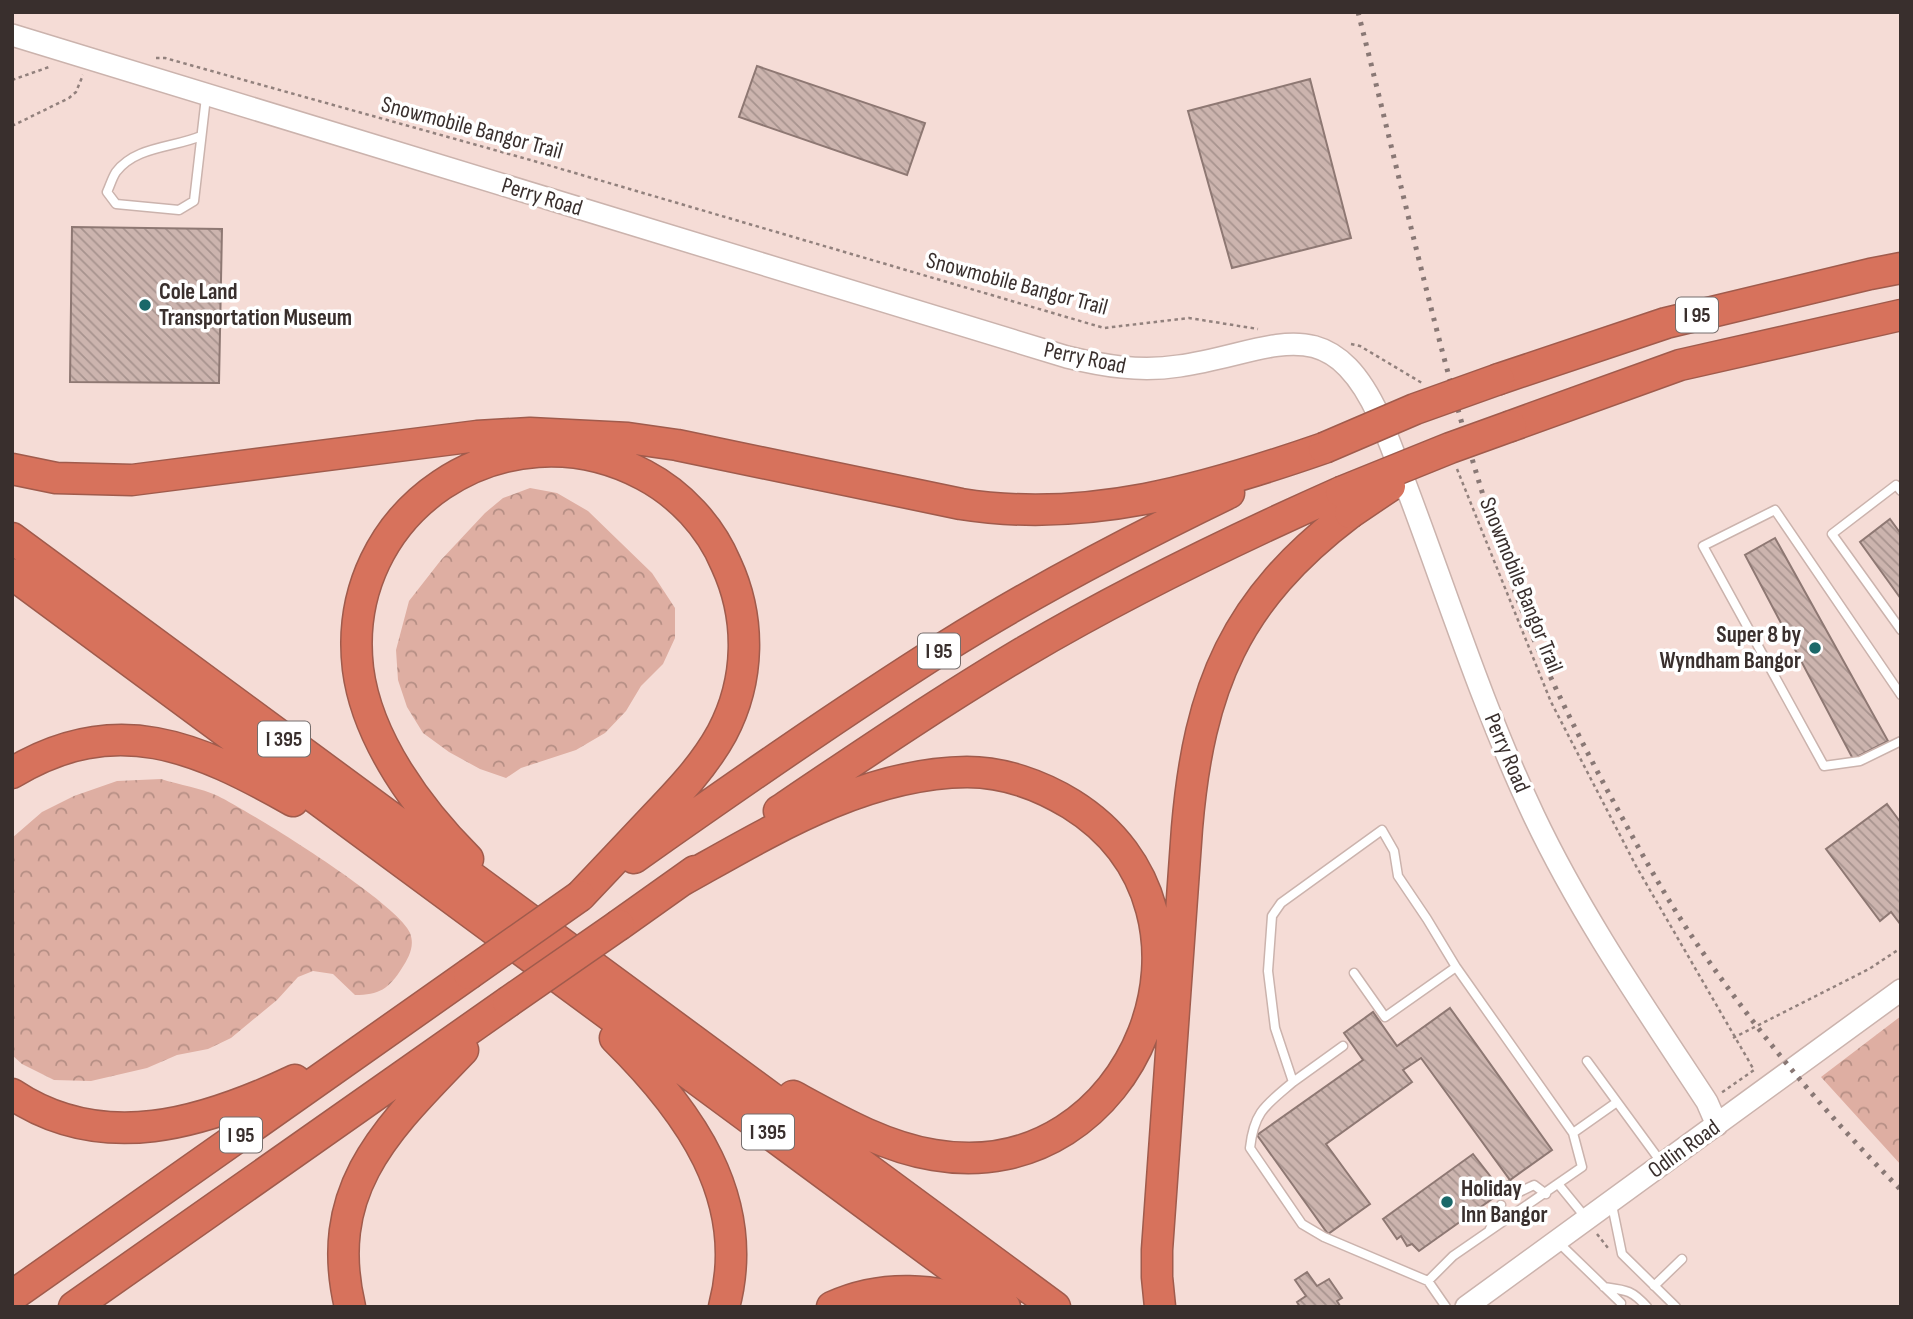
<svg xmlns="http://www.w3.org/2000/svg" width="1913" height="1319" viewBox="0 0 1913 1319" font-family="'Sofia Sans Condensed',sans-serif">
  <defs>
    <pattern id="forest-crowns" width="20" height="18" patternUnits="userSpaceOnUse" patternTransform="scale(1.75)"><rect width="20" height="18" fill="#deaea2"/><path d="M2 6a3 3 0 1 1 6 0M12 15a3 3 0 1 1 6 0" fill="none" stroke="#b58e84"/></pattern>
    <pattern id="building-back-hatch" width="6" height="6" patternUnits="userSpaceOnUse" patternTransform="scale(1.75)"><rect width="6" height="6" fill="#ccb4ae"/><path d="M-1 5l2 2M0 0l6 6M5-1l2 2" fill="none" stroke="#a7938e"/></pattern>
  </defs>
  <rect width="100%" height="100%" fill="#f5dcd6"/>
  <path fill="url(#forest-crowns)" d="M530,488L557,493L588,511L652,573L675,608V638L663,664L641,686L626,711L605,733L576,750L521,768L506,778L480,769L449,752L423,733L407,707L398,680L396,650L409,601L441,560L485,513L503,498Z
    M161,779C180,785 201,788 218,796C252,813 398,903 410,933C415,946 409,957 402,968C389,989 379,995 355,995L333,974L313,971L298,977L277,1000L231,1038L208,1049L177,1055L147,1068L91,1081L54,1080L22,1064L12,1055V838L42,812L74,796L117,781Z
    M1901,1016V1165L1821,1077Z"/>
  <path fill="url(#building-back-hatch)" stroke="#8e7873" stroke-width="2" d="M757,66L925,123L907,175L739,117Z
    M1310,79L1351,238L1232,268L1188,111Z
    M72,227L222,229L219,383L70,382Z
    M1890,519L1901,534V599L1860,542Z
    M1775,538L1888,741L1853,759L1745,555Z
    M1887,804L1901,823V925L1891,912L1880,921L1826,849Z
    M1450,1008L1552,1150L1510,1180L1421,1058L1403,1070L1412,1082L1326,1144L1370,1204L1328,1234L1257,1135L1363,1060L1344,1033L1373,1012L1397,1046Z
    M1473,1154L1498,1186L1510,1180L1513,1184L1419,1251L1412,1244L1407,1246L1401,1236L1397,1239L1383,1219Z
    M1307,1272L1317,1286L1329,1279L1342,1298L1337,1301L1340,1306L1300,1307L1297,1302L1306,1296L1295,1280Z"/>
  <g fill="none" stroke-linecap="round" stroke-linejoin="round">
    <defs>
      <path id="service" d="M201,136C173,148 136,146 116,172C112,178 110,186 107,192L116,204L179,210L194,201L206,97
        M1901,491L1896,485L1832,534L1901,630
        M1901,695L1775,510L1703,546L1824,766L1860,761L1901,741
        M1354,973L1385,1017L1456,967
        M1587,1061L1661,1162
        M1293,1082L1343,1046
        M1559,1185L1586,1218
        M1515,1194L1534,1185L1546,1194
        M1612,1205L1622,1254L1676,1307
        M1489,1231L1501,1205
        M1559,1243L1621,1303
        M1428,1281L1453,1256L1582,1167L1573,1133
        M1654,1286L1682,1259
        M1604,1287C1626,1290 1632,1290 1647,1307
        M1446,1307L1428,1281L1324,1237L1302,1224L1250,1148C1254,1111 1266,1105 1293,1082L1275,1028L1268,971L1272,916L1281,903L1382,830L1394,851L1398,876L1427,919L1456,967L1573,1133L1617,1102"/>
      <path id="tertiary" d="M12,35L1067,357C1104,366 1140,372 1179,366C1271,353 1327,304 1379,416C1433,548 1473,687 1534,816C1582,917 1646,1009 1707,1102L1717,1125
        M1466,1307L1901,990"/>
      <path id="motorway" d="M1499,379L1666,323L1870,274L1901,268
        M1511,426L1680,365L1901,315
        M12,469L56,478L132,480L477,436L530,433L628,438L677,445L961,504C1087,524 1206,489 1324,448
        M12,538L1055,1307
        M12,574L1005,1307
        M12,773C116,710 197,747 293,801
        M779,811C859,757 940,702 1024,652C1126,592 1233,540 1341,492
        M634,858C736,786 839,714 945,647C1036,590 1132,540 1229,493
        M468,859C419,810 367,740 358,669C339,510 505,401 644,475C680,494 710,526 726,564C751,618 750,680 722,733C704,766 678,793 652,820C628,845 604,871 580,896
        M681,881C769,832 863,773 967,772C1003,772 1040,785 1071,804C1245,912 1135,1190 934,1155C884,1147 837,1120 793,1096
        M619,925L695,871
        M615,1038C688,1110 753,1198 724,1307
        M12,1094C103,1155 204,1123 295,1080
        M12,1296L469,974
        M74,1307L508,1002
        M350,1307C322,1188 388,1128 463,1050
        M832,1307C882,1284 937,1288 987,1307
        M1160,1307L1157,1277V1250L1187,828C1199,687 1235,600 1350,513"/>
    </defs>
    <use href="#service" stroke="#cbb3ad" stroke-width="11"/>
    <use href="#tertiary" stroke="#cbb3ad" stroke-width="24"/>
    <use href="#motorway" stroke="#a05b4c" stroke-width="33"/>
    <path stroke="#92817d" stroke-width="2.5" stroke-dasharray="3.5 3.5" stroke-linecap="butt" d="M156,58H165L534,161L1104,328L1189,318L1258,329
      M12,80L49,67
      M12,126L69,98L76,92L83,75
      M1351,344L1360,346L1422,383
      M1457,469L1551,702L1636,866L1754,1070L1721,1093
      M1733,1038L1869,969L1901,948
      M1597,1234L1608,1248"/>
    <use href="#service" stroke="#fff" stroke-width="8"/>
    <use href="#tertiary" stroke="#fff" stroke-width="21"/>
    <use href="#motorway" stroke="#d7725c" stroke-width="30"/>
    <path stroke="#897875" stroke-width="5" stroke-dasharray="3.5 7" stroke-linecap="butt" d="M1358,12C1406,200 1446,392 1509,575C1534,647 1569,718 1605,786C1631,834 1657,883 1687,929C1749,1023 1822,1110 1901,1190"/>
    <defs>
      <path id="motorway-bridge" d="M1324,448L1415,409L1499,379
        M1341,492L1450,448L1511,426
        M1350,513L1390,486
        M469,974L580,896
        M508,1002L619,925"/>
    </defs>
    <use href="#motorway-bridge" stroke="#a05b4c" stroke-width="33" stroke-linecap="butt"/>
    <use href="#motorway-bridge" stroke="#d7725c" stroke-width="30"/>
  </g>
  <g fill="#1a6869" stroke="#fff" stroke-width="2.5">
    <circle cx="145" cy="305" r="7"/>
    <circle cx="1815" cy="648" r="7"/>
    <circle cx="1447" cy="1202" r="7"/>
  </g>
  <g text-anchor="middle" dominant-baseline="central" stroke-width="7" stroke-linejoin="round" paint-order="stroke">
    <g fill="#fff" stroke="#746d6c" stroke-width="2">
      <rect x="1676" y="297.5" width="42" height="35" rx="5"/>
      <rect x="918" y="633.5" width="42" height="35" rx="5"/>
      <rect x="258" y="721.5" width="52" height="35" rx="5"/>
      <rect x="742" y="1114.5" width="52" height="35" rx="5"/>
      <rect x="220" y="1117.5" width="42" height="35" rx="5"/>
    </g>
    <g font-size="21" font-weight="bold" fill="#392f2d">
      <text x="1697" y="315">I 95</text>
      <text x="939" y="651">I 95</text>
      <text x="284" y="739">I 395</text>
      <text x="768" y="1132">I 395</text>
      <text x="241" y="1135">I 95</text>
    </g>
    <g font-size="23" fill="#392f2d" stroke="#fff">
      <text transform="translate(472 128) rotate(15)">Snowmobile Bangor Trail</text>
      <text transform="translate(542 197) rotate(17)">Perry Road</text>
      <text transform="translate(1017 284) rotate(15)">Snowmobile Bangor Trail</text>
      <text transform="translate(1085 358) rotate(12)">Perry Road</text>
      <text transform="translate(1521 585) rotate(68)">Snowmobile Bangor Trail</text>
      <text transform="translate(1507 753) rotate(67)">Perry Road</text>
      <text transform="translate(1684 1149) rotate(-36)">Odlin Road</text>
    </g>
    <g font-size="23" font-weight="bold" fill="#392f2d" stroke="#fff" text-anchor="start">
      <text x="159" y="292">Cole Land<tspan x="159" dy="26">Transportation Museum</tspan></text>
      <text x="1801" y="635" text-anchor="end">Super 8 by<tspan x="1801" dy="26">Wyndham Bangor</tspan></text>
      <text x="1461" y="1189">Holiday<tspan x="1461" dy="26">Inn Bangor</tspan></text>
    </g>
  </g>
  <rect width="1913" height="1319" fill="none" stroke="#392f2d" stroke-width="28"/>
</svg>
